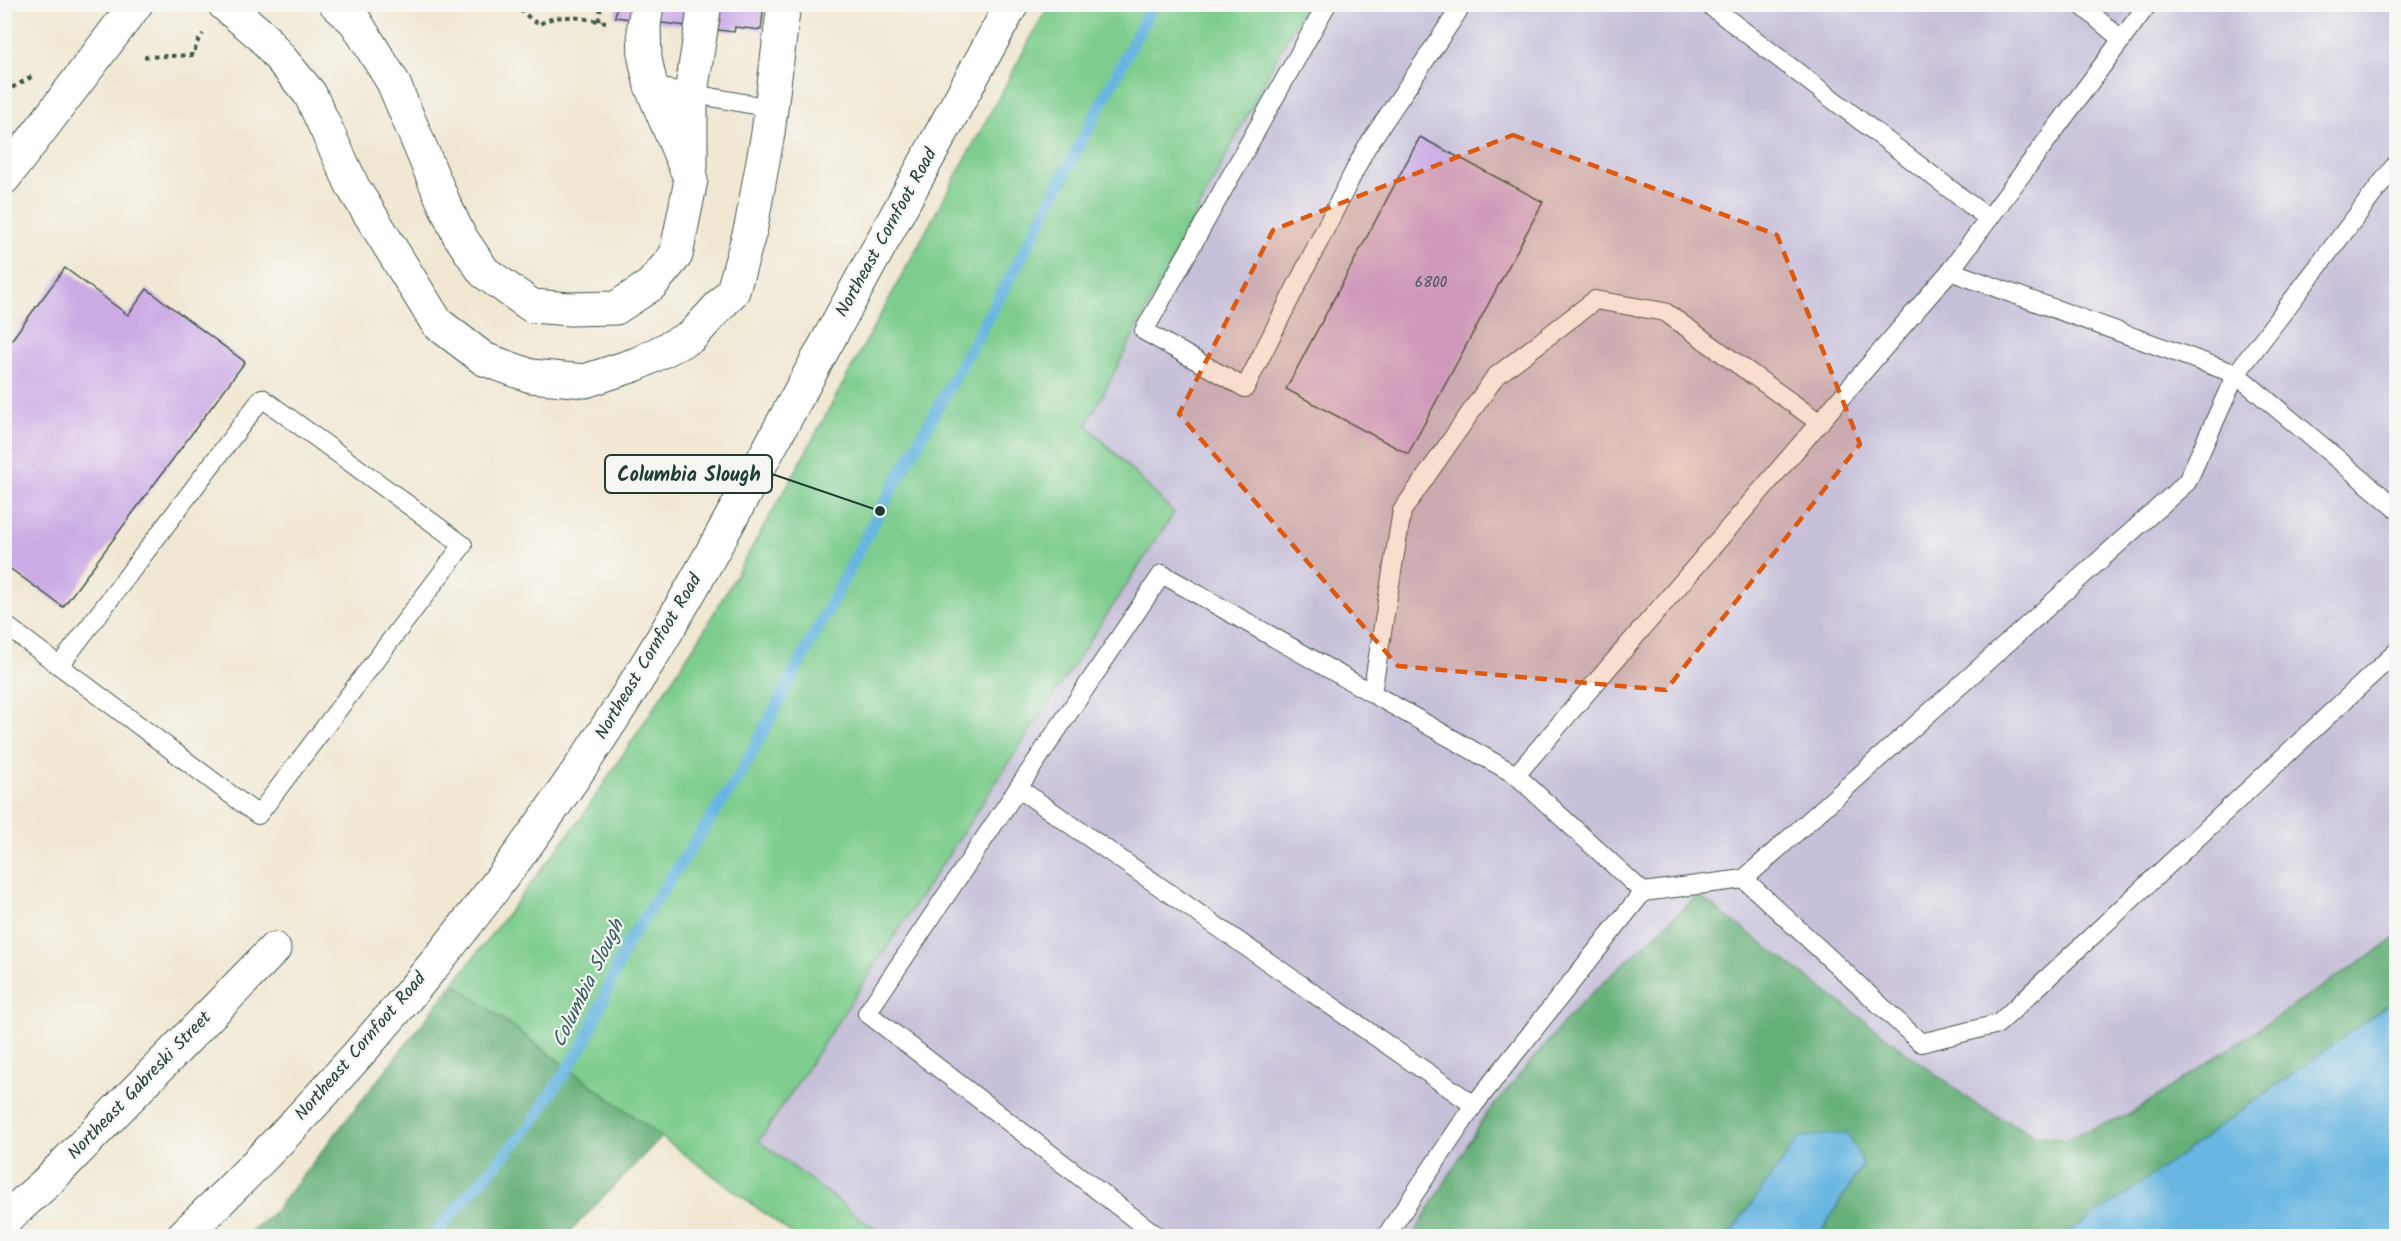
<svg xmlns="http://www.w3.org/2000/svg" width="2401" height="1241" viewBox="0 0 2401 1241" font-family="Kalam,sans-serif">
  <rect width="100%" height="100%" fill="#f6f6f2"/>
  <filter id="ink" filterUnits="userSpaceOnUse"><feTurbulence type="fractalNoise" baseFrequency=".0167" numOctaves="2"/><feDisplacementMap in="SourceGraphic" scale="12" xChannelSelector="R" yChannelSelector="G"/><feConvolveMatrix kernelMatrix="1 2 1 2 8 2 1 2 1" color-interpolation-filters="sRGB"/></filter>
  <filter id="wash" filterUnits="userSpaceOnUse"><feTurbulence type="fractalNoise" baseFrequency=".008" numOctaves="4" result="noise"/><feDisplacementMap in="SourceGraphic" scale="24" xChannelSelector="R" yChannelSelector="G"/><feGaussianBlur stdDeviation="1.35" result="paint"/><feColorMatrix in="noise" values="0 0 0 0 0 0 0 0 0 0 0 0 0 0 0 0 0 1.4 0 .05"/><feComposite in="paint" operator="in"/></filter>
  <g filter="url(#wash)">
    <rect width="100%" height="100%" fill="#f1e8d3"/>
    <path fill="#c7c0d9" d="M1304,5H2396V938L2132,1113L2064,1140L2033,1134L1978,1106L1697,895L1575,1009L1482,1120L1413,1236H884L759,1142L1174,513L1087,425Z"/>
    <path fill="#7ecd8e" stroke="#4e8561" stroke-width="1.5" d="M1049,5H1304L1087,425L1174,513L759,1141L884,1236H795L454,983L582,817L699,639L790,481Z"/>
    <path fill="#66b079" stroke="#427656" stroke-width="1.5" d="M1698,895L1978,1106L2032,1134L2064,1140L2132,1113L2396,938V999L2129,1192L2062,1236H1819L1863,1164L1800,1138L1728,1236H1413L1482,1120L1575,1009Z
      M454,983L661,1137L566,1236H245L274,1212Z"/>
    <path fill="#67b6e1" stroke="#437a8a" stroke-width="1.5" d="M2396,999V1236H2062L2129,1192Z
      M1847,1133L1863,1164L1819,1236H1728L1800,1137Z"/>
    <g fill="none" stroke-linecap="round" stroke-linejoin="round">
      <path stroke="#67b6e1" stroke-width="12" d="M432,1236L529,1127L585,1042L628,942L740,775L880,511L1022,256L1153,4"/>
    </g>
    <g id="blocks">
      <path fill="#ccabe5" d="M617,4H764L761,30L735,27L734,32L615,17Z
        M1420,137L1543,202L1408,454L1286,389Z
        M65,268L128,315L147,289L245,362L63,607L4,564V350Z"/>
    </g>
  </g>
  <g filter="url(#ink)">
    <use href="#blocks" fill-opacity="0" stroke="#3e574c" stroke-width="1.5"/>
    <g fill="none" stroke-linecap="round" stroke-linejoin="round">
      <defs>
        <path id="service" d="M1327,4L1144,331L1245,388L1366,148L1463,4
          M1708,4L1989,219
          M2080,4L2122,40
          M2148,4L1950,271L2236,374L2396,508
          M651,86L770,108
          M1950,271L1516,775L1643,892L1744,879L2187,482L2236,374L2396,164
          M4,624L258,815L463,545L262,398L60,665
          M1372,693L1402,511L1495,377L1595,300L1665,312L1820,423
          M1018,788L1474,1105
          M1744,879L1921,1043L1998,1024L2396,652
          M1157,1236L867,1013L1162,574L1516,775
          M1386,1236L1474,1105L1643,892"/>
        <path id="minor" d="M224,4L261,35L310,94L353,187L437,323L484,359L531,376L585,381L637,364L692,336L733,291L751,227L768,133L784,4
          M336,4L355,21L393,82L443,201L459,235L484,272L532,306L570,309L616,308L651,285L676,255L691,180L651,86L645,59L644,26L647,4
          M691,167V93L705,4
          M4,178L136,4
          M4,1220L45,1184L274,949"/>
        <path id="tertiary" d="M183,1236C344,1083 493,905 613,718C680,615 737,507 796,399C868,268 940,136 1012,4"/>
      </defs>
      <use href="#service" stroke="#3e574c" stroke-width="20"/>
      <use href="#minor" stroke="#3e574c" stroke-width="35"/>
      <use href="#tertiary" stroke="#3e574c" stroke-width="35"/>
      <path stroke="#3e574c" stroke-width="4" stroke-dasharray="4.5 4.5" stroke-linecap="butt" d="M512,4L539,25C557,11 584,19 606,22
        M599,21L601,4
        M144,57L194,55L196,44L203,34
        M4,92L33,76"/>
      <use href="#service" stroke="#fff" stroke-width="18"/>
      <use href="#minor" stroke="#fff" stroke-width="33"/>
      <use href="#tertiary" stroke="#fff" stroke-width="33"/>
    </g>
  </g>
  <path fill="#de580e" fill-opacity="0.2" stroke="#de580e" stroke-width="4.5" stroke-dasharray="12 8" stroke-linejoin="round" d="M1513,135L1777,235L1860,444L1666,690L1398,666L1179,414L1273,230Z"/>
  <g text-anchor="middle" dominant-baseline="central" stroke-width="4.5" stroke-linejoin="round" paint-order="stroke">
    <g font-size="15" fill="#4a5860">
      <text x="1431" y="283">6800</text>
    </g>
    <g font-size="18" fill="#1f3d34" stroke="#f6f6f2">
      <text transform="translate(887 233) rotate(-61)">Northeast Cornfoot Road</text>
      <text transform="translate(649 657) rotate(-59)">Northeast Cornfoot Road</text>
      <text transform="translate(361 1047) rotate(-49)">Northeast Cornfoot Road</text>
      <text transform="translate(140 1086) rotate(-46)">Northeast Gabreski Street</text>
    </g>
    <g font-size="20" font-style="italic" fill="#315b5f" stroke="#f6f6f2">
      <text transform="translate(589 984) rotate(-64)">Columbia Slough</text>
    </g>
  </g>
  <path fill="none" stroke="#1f3d34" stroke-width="2" d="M880 511L772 474"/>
  <circle fill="#1f3d34" stroke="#f6f6f2" stroke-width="2" cx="880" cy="511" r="6"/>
  <rect fill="#f6f6f2" stroke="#1f3d34" stroke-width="2" x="605" y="455" width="167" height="38" rx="6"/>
  <g font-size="20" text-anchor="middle" font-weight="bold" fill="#1f3d34">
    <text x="689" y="481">Columbia Slough</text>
  </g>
  <rect width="2401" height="1241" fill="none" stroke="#f6f6f2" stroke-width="24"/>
</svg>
